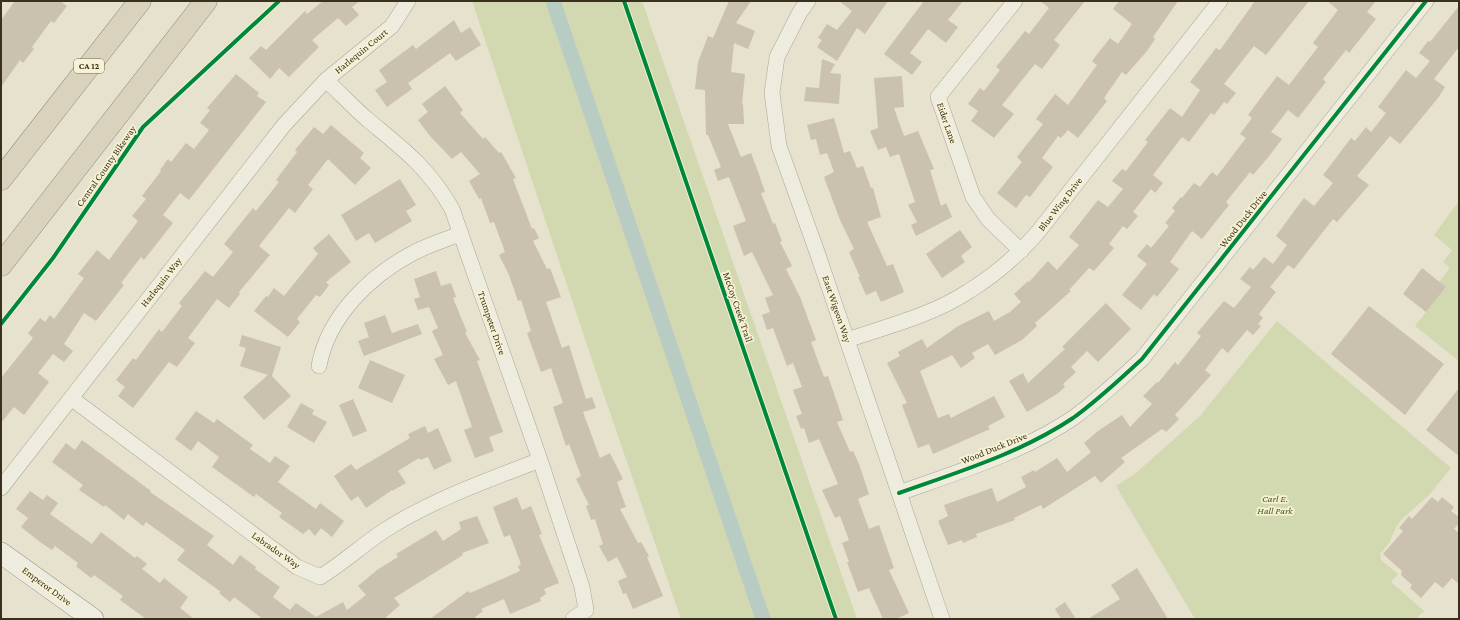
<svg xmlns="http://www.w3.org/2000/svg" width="1460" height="620" viewBox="0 0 1460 620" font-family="'Crimson Pro',serif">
  <rect width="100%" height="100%" fill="#e6e2ce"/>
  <path fill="#d2d8b0" d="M472,1H642L857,619H681L594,366Z
    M1459,201V361L1415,326L1446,287L1439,282L1450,268L1443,262L1452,250L1434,235Z
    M1277,321L1451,468L1429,495L1401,520L1396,527L1389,543L1380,554L1381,560L1398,574L1391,582L1424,611L1416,619H1195L1116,486L1136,473L1200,416Z"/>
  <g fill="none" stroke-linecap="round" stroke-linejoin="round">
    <path stroke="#b9ccc4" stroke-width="15" d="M553,1L763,619"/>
  </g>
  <path fill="#cac1af" d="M15,1H60L67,6L54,23L51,21L32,47L34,49L23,63L20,60L1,87V20Z
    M323,1H360L352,7L359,15L346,26L338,18L312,40L319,47L289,77L279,68L270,79L249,58L261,46L266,50L305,11L307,14Z
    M729,1H751L736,23L755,31L748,49L734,43L731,72L745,74L742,104H743L744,124H728L741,157L751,153L756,166L765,192L761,193L773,224L775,223L782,241L780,242L792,266L786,269L800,297L816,340L811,342L824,377L828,376L843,420L837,422L850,452L853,451L859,464L869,494L858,499L869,529L879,525L894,568L889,570L909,613L896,619H883L869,588L858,592L847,562H849L842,543L849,540L840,516L835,518L822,490L838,484L819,439L809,443L804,428L801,429L796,416L802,414L793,390L802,387L793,363L787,366L773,328L767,330L762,315L770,312L765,298L773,295L752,252L744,256L733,226L746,221L729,177L718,181L714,170L721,167L708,135H706L705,90L695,89L698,62L708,36L713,38Z
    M839,1H888L865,34L857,28L837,61L817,47L822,40L818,38L827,24L837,30L852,11Z
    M924,1H963L948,20L958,27L946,43L928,29L910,53L922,62L912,75L884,54Z
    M1040,1H1085L1054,40L1060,45L1042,69L1035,64L1002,105L1014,114L994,138L971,121L978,111L968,104L980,88L984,91L1000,70L996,67L1025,31L1029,34L1049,8Z
    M1119,1H1178L1153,37L1155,39L1147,51L1126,75L1122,72L1104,98L1107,101L1078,138L1068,130L1061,138L1058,136L1042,158L1053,167L1030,197L1026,195L1016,208L997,193L1022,162L1017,157L1043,124L1036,119L1055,94L1068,105L1097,65L1092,61L1110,38L1118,44L1132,24L1113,9Z
    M1255,1H1309L1266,55L1254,46L1224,84L1236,93L1227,104L1224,102L1214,115L1211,113L1189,142L1182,137L1153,175L1163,183L1155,193L1151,189L1133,212L1138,216L1127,229L1123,226L1109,244L1114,248L1094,271L1089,268L1069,290L1071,291L1035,323L1037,326L1022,340L995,355L988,344L972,353L975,358L961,368L952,355L920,371L938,418L949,414L951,418L994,396L1005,417L988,426L990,429L933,454L929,444L918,448L902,405L907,403L887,363L900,356L898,352L922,339L927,348L958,326L989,311L994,321L1010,312L1021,302L1014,294L1028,281L1029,282L1048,261L1057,270L1079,245L1069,237L1098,200L1108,207L1123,189L1112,181L1122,169L1126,171L1148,142L1145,140L1170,108L1182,117L1200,90L1190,82L1216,48L1220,50Z
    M1327,1H1376L1367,12L1376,19L1349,53L1346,50L1323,79L1326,82L1298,118L1288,110L1271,132L1282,139L1270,155L1253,175L1250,172L1226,202L1229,205L1202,239L1192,231L1170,262L1179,269L1157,297L1154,294L1141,310L1122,295L1147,264L1137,256L1147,244L1151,248L1169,226L1165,223L1175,211L1172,208L1181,197L1182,198L1194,183L1200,187L1212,172L1217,176L1246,138L1240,134L1252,118L1248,115L1277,76L1289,85L1318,47L1313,43L1338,10Z
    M1459,6V47L1434,79L1445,87L1438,98L1400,144L1390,136L1357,176L1369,185L1337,222L1333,219L1294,269L1288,265L1270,287L1276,292L1259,314L1263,318L1258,324L1261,326L1253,335L1247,330L1228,353L1222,348L1205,370L1211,375L1175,415L1179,419L1166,432L1162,429L1121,458L1125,462L1101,483L1095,476L1043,509L1041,505L1014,518L1015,520L976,534L977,537L963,543L962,540L948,545L938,521L948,516L944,505L992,488L997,502L1026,487L1021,477L1034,470L1035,472L1057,458L1067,472L1091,452L1084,443L1098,431L1122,415L1130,427L1152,404L1143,396L1157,382L1158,383L1175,362L1178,365L1201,336L1197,333L1224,301L1234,308L1251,287L1240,279L1250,267L1253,270L1264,257L1273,264L1287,245L1276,236L1292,214L1304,198L1314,206L1333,183L1323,175L1351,138L1355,141L1366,127L1371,132L1386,113L1378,107L1406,70L1416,78L1430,61L1419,53L1428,41L1430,42Z
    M454,20L461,33L470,27L481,45L456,61L450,53L408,83L412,89L387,107L375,90L387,82L379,70L413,45L416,49Z
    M822,59L835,64L830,73L841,74L839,104L804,101L806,87L819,88Z
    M236,74L259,93L257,96L266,102L189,200L180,193L163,215L173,223L144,260L141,257L121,283L124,285L96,321L84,313L64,344L73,351L64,362L53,354L38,373L49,382L24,415L14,407L1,423V378L33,338L28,333L40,318L45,322L50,315L54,319L84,278L78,274L97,250L109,260L138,221L132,216L146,199L142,196L161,171L160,170L168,159L171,162L186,143L194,149L209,130L200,123L210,110L207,108Z
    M902,76L904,107L894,108L904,136L918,131L934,169L930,170L941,206L946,203L952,217L916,236L911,225L917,222L908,205L915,202L899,154L890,157L886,147L878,150L870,131L878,128L874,78Z
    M445,86L463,110L460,113L483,139L485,137L499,153L501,152L516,178L513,179L532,229L534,228L539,238L533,241L547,269L550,268L561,297L546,302L562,348L569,345L586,399L592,397L596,408L583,412L600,458L610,453L623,479L617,482L626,507L620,509L638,543L641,542L649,556L647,557L663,596L633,609L626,593L623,594L618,581L627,577L617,557L608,562L599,546L603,544L595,519L591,520L586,506L589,505L576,479L581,476L569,444L566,446L553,407L563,403L551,368L541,372L527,333L531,331L521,300L518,301L509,275L499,255L505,252L494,222L490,223L481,198L479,199L469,181L480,174L461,152L452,159L430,136L418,120L428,112L422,104Z
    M834,118L844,153L850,151L857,168L863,166L871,188H873L881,217L867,222L887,266L893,264L904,292L881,302L876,291L866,295L858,277H860L849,252L854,249L840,220L824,177L834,172L827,153L820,155L816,139L811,140L807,125Z
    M331,125L364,153L360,158L371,168L355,185L328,159L308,185L313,189L295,213L289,208L259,246L270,255L239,292L240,294L229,308L217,299L188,338L195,343L177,367L169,362L133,408L118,396L125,387L116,380L133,358L136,360L159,329L162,332L182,306L179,303L205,271L213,277L233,252L224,244L253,208L256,211L279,182L276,180L297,152L295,150L314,127L323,134Z
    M400,179L416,205L406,211L412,221L375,243L369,233L356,241L341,215Z
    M960,230L972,247L961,256L965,262L942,278L926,254Z
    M329,234L351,262L326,282L329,285L320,297L316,295L297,319L300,322L288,337L254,311L266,296L268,297L274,288L284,296L318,254L313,248Z
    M1422,268L1446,287L1426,312L1403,294Z
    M436,271L441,286L451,283L456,297L453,298L467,332L465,333L480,360L477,361L503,432L489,437L494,451L475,458L464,430L472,427L456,381L448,385L434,359L443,355L432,331L438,328L429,307L418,310L414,299L420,297L414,279Z
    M1106,303L1131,329L1098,362L1087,351L1071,367L1076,372L1063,384L1065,387L1057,394L1027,412L1009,381L1023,373L1028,383L1065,349L1062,347Z
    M1369,306L1444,364L1405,415L1331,354Z
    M385,315L392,333L418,324L422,334L364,356L358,341L369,337L364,323Z
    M242,335L281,347L272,376L291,396L264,420L243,397L268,375L240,366L246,348L239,346Z
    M370,360L405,375L392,403L358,388Z
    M1459,388V456L1426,430Z
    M353,399L367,431L353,437L339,405Z
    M301,403L314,410L312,414L327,422L314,443L287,427Z
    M196,411L214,423L217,419L228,427L253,445L250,449L270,463L275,456L290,466L278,482L316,509L320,503L344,521L332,537L321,528L315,536L309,529L303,534L279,517L282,513L256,494L254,497L212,467L219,457L198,441L191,451L175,439Z
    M425,426L428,433L438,428L452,461L434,470L428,457L420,460L419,458L398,471L406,483L392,491V490L366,508L358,496L351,501L334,476L351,464L356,470L410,438L408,434Z
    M82,440L151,491L150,492L214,536L207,545L233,565L240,555L256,567L255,569L280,587L273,597L290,610L296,603L316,617L343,602L347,610L366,595L358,586L377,570L398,557L396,554L436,530L443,541L461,529L459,522L477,516L489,543L462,553L463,555L394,598L400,605L384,619H263L234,597L230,602L219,593L221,592L177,560L185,550L146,522L143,526L128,514L124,520L105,505L104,507L79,490L83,485L52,462L66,443L75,450Z
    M30,491L43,500L47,495L58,503L50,514L92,544L101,532L135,558L137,556L147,564L142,569L160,583L164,578L188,597L180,608L194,619H146L120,600L123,596L94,575L91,578L76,566L78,563L55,546L52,550L40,542L21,527L28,518L16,509Z
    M517,497L522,510L531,506L542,534L539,535L559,583L544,589L546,594L540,598L541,601L510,614L504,599L481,609L483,611L473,619H430L468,591L470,593L520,571L518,566L521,564L510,535L504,537L493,507Z
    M1432,497L1438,502L1442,497L1454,507L1451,511L1459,517V523L1454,529L1459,533V584L1452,578L1443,588L1435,582L1421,598L1410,588L1412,585L1401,575L1402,571L1383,554L1403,531L1399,528L1409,516L1412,519Z
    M1137,568L1168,619H1088L1120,599L1111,585Z
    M1065,602L1076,619H1061L1055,609Z"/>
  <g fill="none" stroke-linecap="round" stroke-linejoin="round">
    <defs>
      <path id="street" d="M808,1L800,12L777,57L772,93L779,146L817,252L942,619
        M1015,1L938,97L973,197L988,219L1021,251
        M326,80C340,93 353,107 368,120C404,150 428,167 452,209L540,460L582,587L586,610L573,619
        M847,340C888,326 933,315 969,291C995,275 1018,255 1038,232L1220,1
        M319,366C328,316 370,276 413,253C428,245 446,240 461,233
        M71,398L297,567L320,577C342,564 360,547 382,532C431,500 486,481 540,460
        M1,488L284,125L326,80L392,26L408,1
        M899,493C958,472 1021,453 1073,418C1098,400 1120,379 1142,359L1426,1"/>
      <path id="secondary" d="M1,553L93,619"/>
      <path id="highway" d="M1,179L140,1
        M1,265L206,1"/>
    </defs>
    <use href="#street" stroke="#aba697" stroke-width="16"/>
    <use href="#secondary" stroke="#9b9686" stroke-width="22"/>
    <use href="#highway" stroke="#918c7d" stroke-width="23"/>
    <use href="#street" stroke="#eeebdf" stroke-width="15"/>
    <use href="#secondary" stroke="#eeebdf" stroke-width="21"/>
    <use href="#highway" stroke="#d9d3be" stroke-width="22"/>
    <defs>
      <path id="cycleway" d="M624,1L836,619
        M1,324L53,258L143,127L279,1
        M899,493C958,472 1021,453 1073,418C1098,400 1120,379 1142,359L1426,1"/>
    </defs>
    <use href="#cycleway" stroke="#f7f2d4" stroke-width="6"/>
    <use href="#cycleway" stroke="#00873e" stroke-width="4"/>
  </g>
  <g text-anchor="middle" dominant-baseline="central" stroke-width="3.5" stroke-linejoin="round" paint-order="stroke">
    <rect fill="#f7f2d4" stroke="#736a55" stroke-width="1" x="74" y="59" width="30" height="14" rx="3"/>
    <g font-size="9" font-weight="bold" fill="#3b301e">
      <text x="89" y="66">CA 12</text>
    </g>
    <g font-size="10" fill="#3b301e" stroke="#f7f2d4">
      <text transform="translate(361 51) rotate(-39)">Harlequin Court</text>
      <text transform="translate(947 123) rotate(71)">Eider Lane</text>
      <text transform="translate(106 166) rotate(-55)">Central County Bikeway</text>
      <text transform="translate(1060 204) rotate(-52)">Blue Wing Drive</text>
      <text transform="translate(1243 219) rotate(-52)">Wood Duck Drive</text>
      <text transform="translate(161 282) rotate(-52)">Harlequin Way</text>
      <text transform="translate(738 307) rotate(71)">McCoy Creek Trail</text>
      <text transform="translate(837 309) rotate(71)">East Wigeon Way</text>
      <text transform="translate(492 323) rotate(71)">Trumpeter Drive</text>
      <text transform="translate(994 448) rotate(-22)">Wood Duck Drive</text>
      <text transform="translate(276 550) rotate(35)">Labrador Way</text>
      <text transform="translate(47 586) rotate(36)">Emperor Drive</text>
    </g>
    <g font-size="10" font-style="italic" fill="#445923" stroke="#f7f2d4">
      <text x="1275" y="498">Carl E.<tspan x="1275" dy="12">Hall Park</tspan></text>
    </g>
  </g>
  <rect width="1460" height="620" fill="none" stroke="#3b301e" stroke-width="4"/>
</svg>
